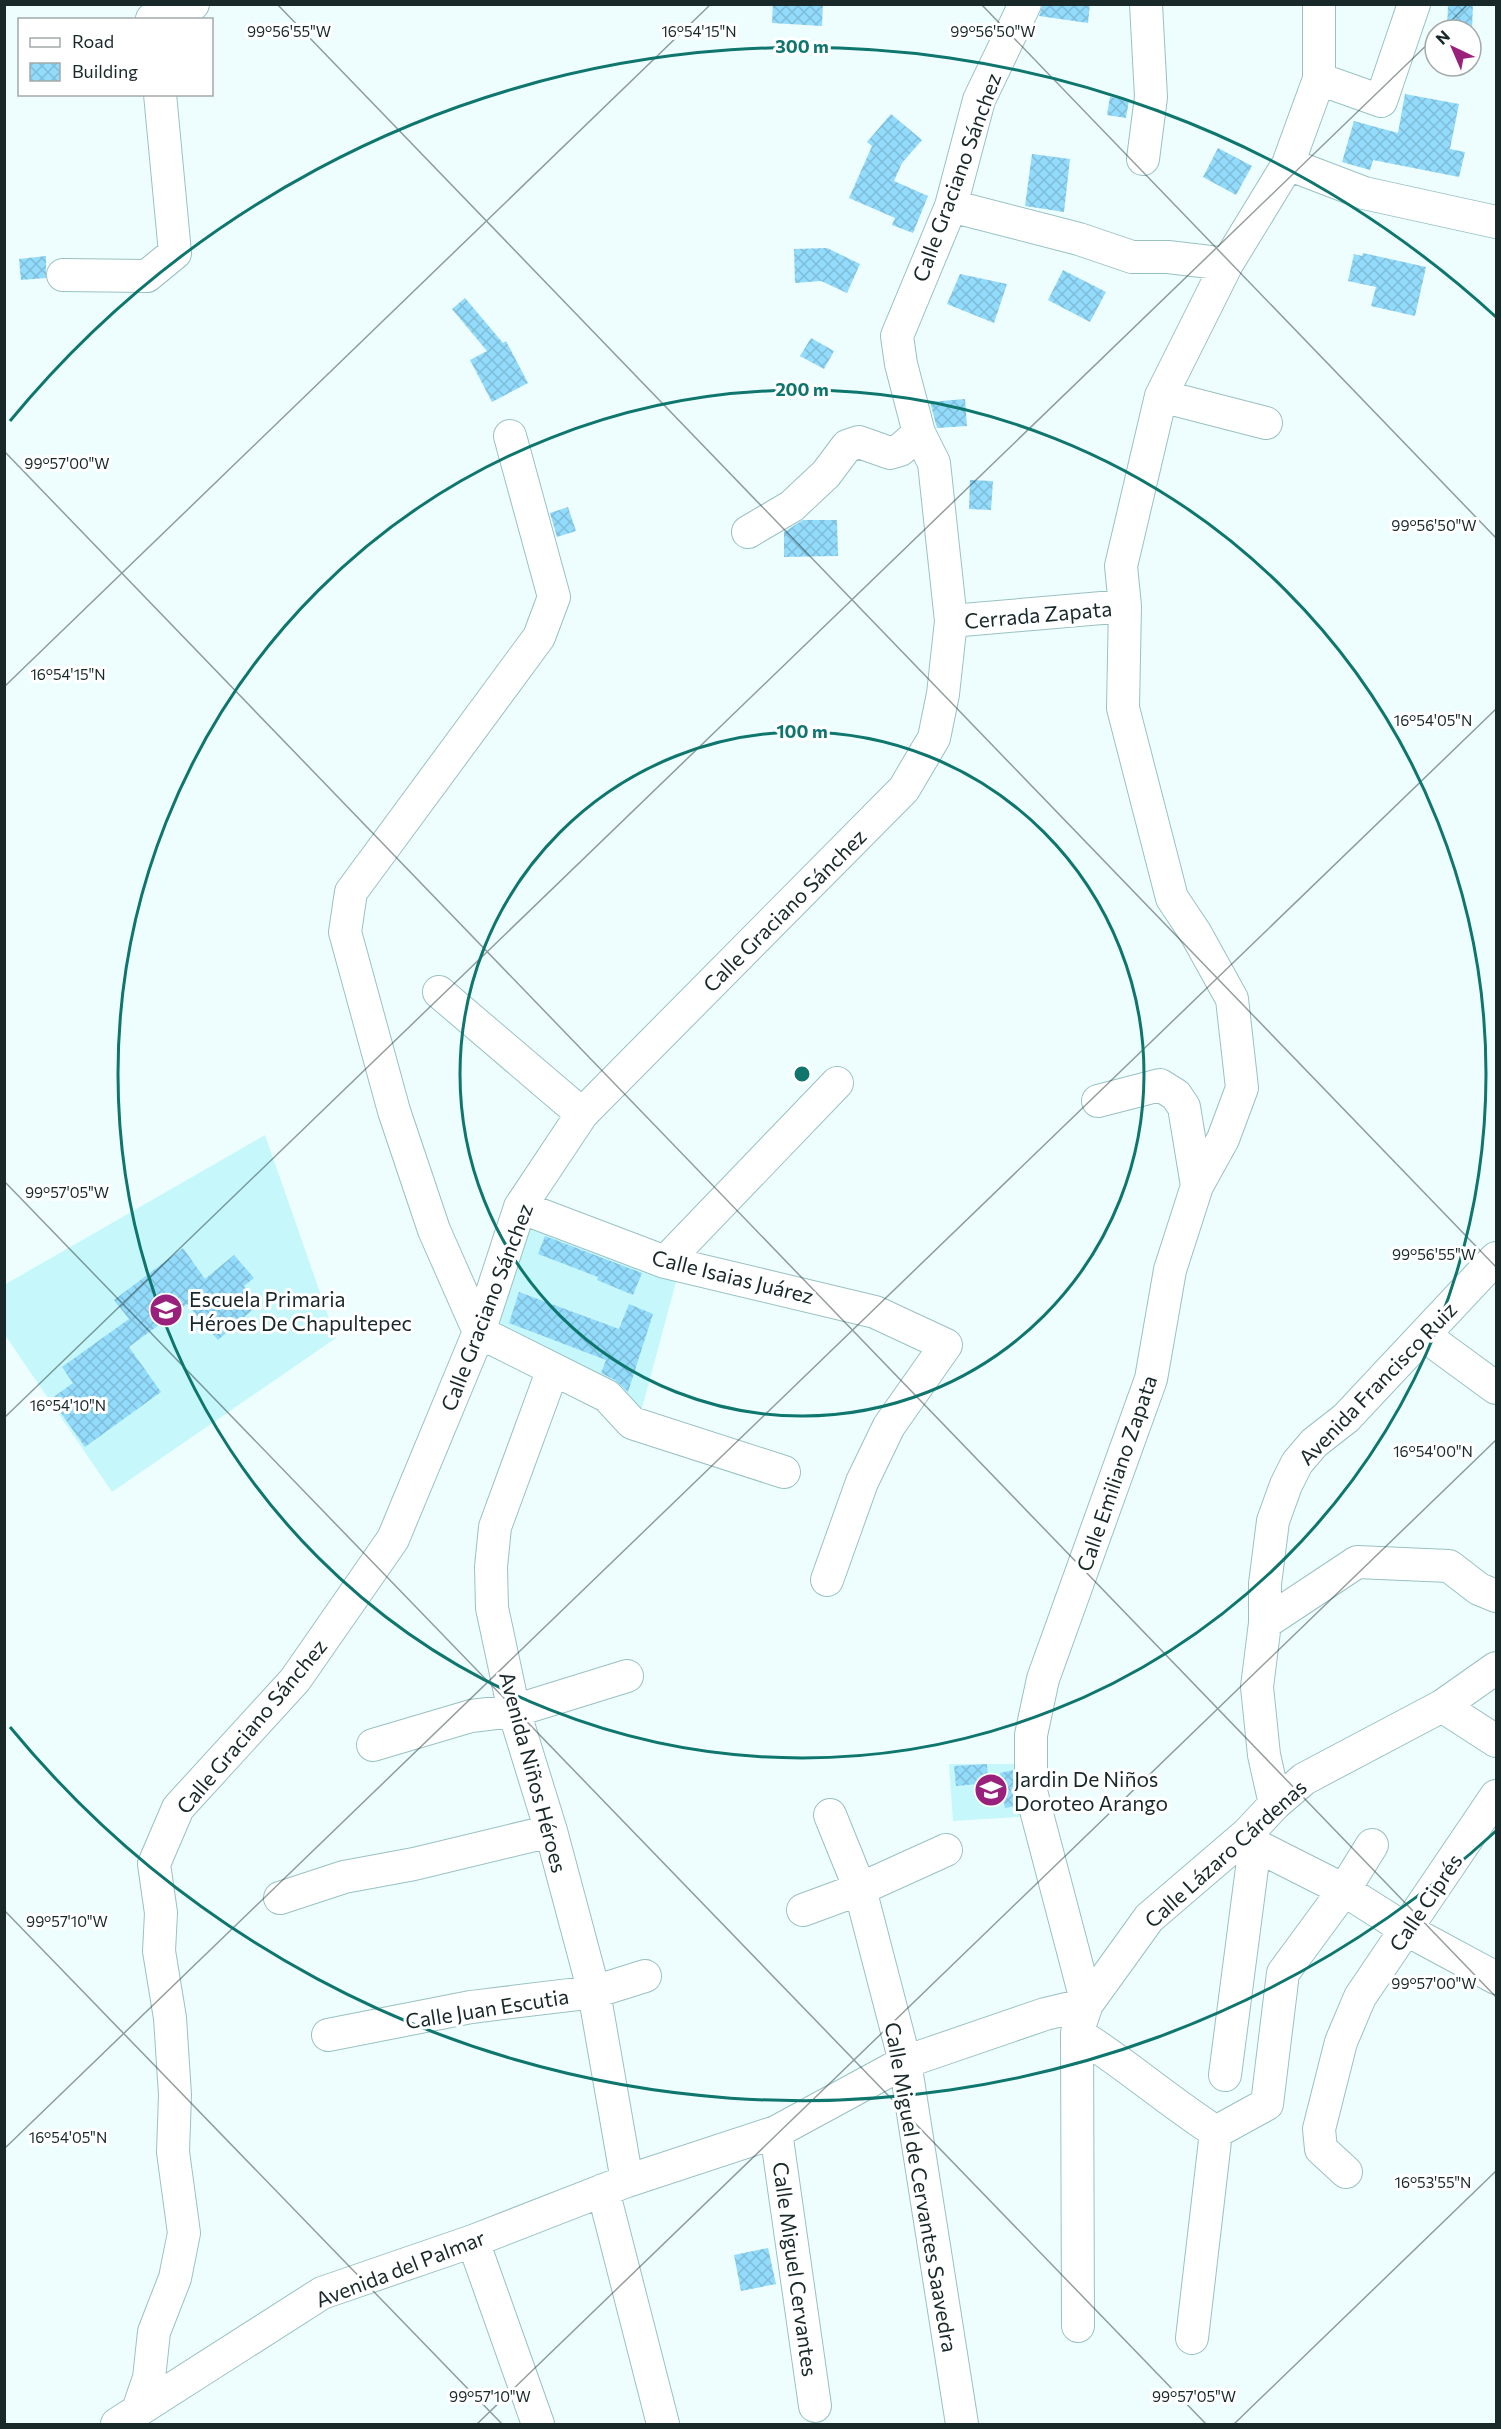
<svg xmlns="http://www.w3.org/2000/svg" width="1501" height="2429" viewBox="0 0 1501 2429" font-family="Commissioner,sans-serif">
  <defs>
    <pattern id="building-cross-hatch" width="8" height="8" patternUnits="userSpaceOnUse" patternTransform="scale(1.5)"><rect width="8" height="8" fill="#93dbfb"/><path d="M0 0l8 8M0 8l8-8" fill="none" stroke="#7ebcd7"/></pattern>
  </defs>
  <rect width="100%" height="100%" fill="#eefefe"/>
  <path fill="#c6f8fb" d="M265,1135L336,1338L112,1492L5,1335L4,1285Z
    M530,1216L679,1271L641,1412L486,1329Z
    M949,1764H1029L1035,1816L953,1821Z"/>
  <path fill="url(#building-cross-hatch)" d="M773,4H823L822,26L772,23Z
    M1043,4H1090L1088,23L1039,16Z
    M1448,4H1473L1472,30L1447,29Z
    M1405,94L1459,104L1450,149L1465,152L1459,177L1373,160L1370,170L1342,162L1354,121L1398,133Z
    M1110,97L1129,100L1126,118L1107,115Z
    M891,114L922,140L902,163L894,181L928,196L913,233L892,225L895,218L849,198L872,146L867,142Z
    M1218,148L1252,166L1236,195L1203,177Z
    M1032,154L1070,159L1064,212L1025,206Z
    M827,248L860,264L847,293L821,281L795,283L794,249Z
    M1363,253L1426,267L1415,316L1371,306L1376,287L1348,281L1354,254L1362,256Z
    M46,256V278L21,280L19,259Z
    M1063,270L1106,292L1090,322L1048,300Z
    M960,274L1007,284L994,323L947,304Z
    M465,298L503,343L506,341L528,383L492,402L470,360L487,351L452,309Z
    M811,338L834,351L824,369L800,356Z
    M965,399L967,426L937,428L930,402Z
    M970,480L993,481L991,510L969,509Z
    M568,507L576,531L557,537L550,513Z
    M803,520H837L838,556L784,557V532Z
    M545,1236L642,1273L633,1295L597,1280L598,1277L538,1254Z
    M183,1248L205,1279L234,1255L254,1278L244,1286L259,1304L218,1340L187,1304L129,1347L161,1392L85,1447L51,1399L73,1383L62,1367L129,1319L114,1300Z
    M519,1292L619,1329L629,1304L653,1314L628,1392L615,1380L601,1373L606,1360L509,1323Z
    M987,1764L988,1783L956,1786L954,1766Z
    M1013,1770L1016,1806L1005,1808L1000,1773Z
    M768,2248L776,2284L741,2291L734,2255Z"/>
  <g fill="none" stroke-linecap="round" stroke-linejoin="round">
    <defs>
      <path id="minor" d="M1319,4V79L1288,164L1227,264L1161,396L1121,566L1125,606L1123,708L1172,898L1196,934L1232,999L1242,1088L1223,1139L1197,1186L1170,1270L1151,1379L1043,1679L1031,1735V1791L1087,2004L1077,2033C1126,2064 1168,2101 1216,2132L1267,2104L1283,1973L1344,1890L1372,1845
        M152,19L193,4
        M1319,79L1381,101L1414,4
        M1143,159L1151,97L1146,4
        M1288,164L1364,193L1496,222
        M951,206L1079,239L1132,257H1168L1227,264
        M63,275L147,276L175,253L160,94
        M1161,396L1266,423
        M510,436L554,597L539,637L351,892L345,932L394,1111L434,1230L479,1332L607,1396L632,1423L784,1472
        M748,532L792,506L826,474L847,446L859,442L890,453L900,450L919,433
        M951,621L1125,606
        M439,992L582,1114
        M1098,1101L1160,1085L1176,1095L1184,1107L1197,1186
        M520,1207L665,1262L875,1312L946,1345L889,1426L862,1482L827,1580
        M665,1262L837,1083
        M1425,1336L1496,1388
        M553,1369L495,1527L491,1567L492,1608L514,1711L551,1831L594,1992L627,2181
        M1265,1623L1357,1562L1449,1566L1479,1589L1496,1596
        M1442,1706L1496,1741
        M373,1745L471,1716L514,1711L627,1676
        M1275,1804L1264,1755L1257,1687L1265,1623V1584L1273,1521L1286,1485L1297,1463L1314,1443L1346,1418L1496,1258
        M830,1815L860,1889L905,2062L962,2424
        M1247,1834L1255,1845L1344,1890L1407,1930L1496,1978
        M280,1898L344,1877L414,1864L551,1831
        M803,1910L860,1889L946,1850
        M1077,2033L1078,2326
        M328,2035L471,2007L594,1992L645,1976
        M1225,2075L1255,1845
        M776,2132L815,2406
        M1346,2172L1321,2149L1319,2129L1341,2042L1360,1997L1496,1796
        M603,2190L663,2424
        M473,2241L538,2424
        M1192,2338L1216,2132
        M138,2410L149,2378L154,2332L175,2278L184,2233L173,2152L175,2095L170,2018L159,1951L161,1913L154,1864L178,1808L295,1680L393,1539L479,1332L520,1207L582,1114L904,789L934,738L943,694L951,621L934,463L919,433L901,364L897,336L951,206L979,100L1025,4
        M117,2424L322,2293L473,2241L627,2181L776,2132L905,2062L1045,2014L1087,2004L1149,1918L1247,1834L1275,1804L1304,1779L1442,1706L1496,1668"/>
    </defs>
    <use href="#minor" stroke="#9ac1c2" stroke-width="34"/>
    <use href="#minor" stroke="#fff" stroke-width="32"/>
  </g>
  <path fill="none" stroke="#192829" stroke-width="1.5" stroke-opacity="0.45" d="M277,4L1496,1267M981,4L1496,538M1442,30L1468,4M4,451L1496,1997M4,687L711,4M4,1181L1206,2424M4,1418L1435,37M4,1910L502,2424M4,2149L1496,709M477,2424L1496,1440M1234,2424L1496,2171"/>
  <g fill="none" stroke="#0f766e" stroke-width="3">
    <circle cx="802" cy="1074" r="342"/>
    <circle cx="802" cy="1074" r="684"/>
    <path d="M1496 1831A1027 1027 0 0 1 10 1727M10 421A1027 1027 0 0 1 1496 317"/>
  </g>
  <defs>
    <symbol id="school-disc" viewBox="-11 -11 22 22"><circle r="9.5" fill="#9a217b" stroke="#fff"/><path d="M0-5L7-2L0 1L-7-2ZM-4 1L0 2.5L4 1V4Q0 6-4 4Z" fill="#fff"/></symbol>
  </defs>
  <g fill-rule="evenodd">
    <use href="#school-disc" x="147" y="1291" width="38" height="38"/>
    <use href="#school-disc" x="972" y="1771" width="38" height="38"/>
  </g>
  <g text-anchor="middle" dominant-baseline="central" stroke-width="6" stroke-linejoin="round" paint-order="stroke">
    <g font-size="21" fill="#192829" stroke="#fff">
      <text transform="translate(956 177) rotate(-70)">Calle Graciano Sánchez</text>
      <text transform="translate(1038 614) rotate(-5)">Cerrada Zapata</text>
      <text transform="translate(784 910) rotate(-45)">Calle Graciano Sánchez</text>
      <text transform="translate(733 1276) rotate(14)">Calle Isaias Juárez</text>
      <text transform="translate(486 1307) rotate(-69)">Calle Graciano Sánchez</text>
      <text transform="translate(1377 1383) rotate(-46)">Avenida Francisco Ruiz</text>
      <text transform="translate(1116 1473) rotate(-71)">Calle Emiliano Zapata</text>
      <text transform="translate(251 1726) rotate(-50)">Calle Graciano Sánchez</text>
      <text transform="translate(534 1772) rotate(75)">Avenida Niños Héroes</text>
      <text transform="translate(1225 1853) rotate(-42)">Calle Lázaro Cárdenas</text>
      <text transform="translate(1425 1902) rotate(-56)">Calle Ciprés</text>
      <text transform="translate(487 2008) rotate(-9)">Calle Juan Escutia</text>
      <text transform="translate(922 2187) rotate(80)">Calle Miguel de Cervantes Saavedra</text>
      <text transform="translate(400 2268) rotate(-21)">Avenida del Palmar</text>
      <text transform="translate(796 2269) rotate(82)">Calle Miguel Cervantes</text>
    </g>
    <g font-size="21" fill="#192829" stroke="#fff" text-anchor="start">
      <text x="189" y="1298">Escuela Primaria<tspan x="189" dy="24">Héroes De Chapultepec</tspan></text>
      <text x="1014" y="1778">Jardin De Niños<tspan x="1014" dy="24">Doroteo Arango</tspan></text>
    </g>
  </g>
  <g font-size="15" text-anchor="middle" fill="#192829" stroke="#fff" stroke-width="6" stroke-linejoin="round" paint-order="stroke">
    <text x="699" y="37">16°54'15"N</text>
    <text x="289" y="37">99°56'55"W</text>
    <text x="993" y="37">99°56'50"W</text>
    <text x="67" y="469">99°57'00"W</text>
    <text x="1434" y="531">99°56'50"W</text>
    <text x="68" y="680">16°54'15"N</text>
    <text x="1433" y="726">16°54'05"N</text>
    <text x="67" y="1198">99°57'05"W</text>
    <text x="1434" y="1260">99°56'55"W</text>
    <text x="68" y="1411">16°54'10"N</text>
    <text x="1433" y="1457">16°54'00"N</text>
    <text x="67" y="1927">99°57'10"W</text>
    <text x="1434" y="1989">99°57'00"W</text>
    <text x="68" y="2143">16°54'05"N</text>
    <text x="1433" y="2188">16°53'55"N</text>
    <text x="490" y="2402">99°57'10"W</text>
    <text x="1194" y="2402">99°57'05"W</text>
  </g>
  <circle cx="802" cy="1074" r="9" fill="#0f766e" stroke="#fff" stroke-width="3"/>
  <g font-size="18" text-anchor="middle" font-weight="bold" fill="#0f766e" stroke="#fff" stroke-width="6" stroke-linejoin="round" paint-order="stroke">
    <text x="802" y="53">300 m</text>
    <text x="802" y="396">200 m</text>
    <text x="802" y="738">100 m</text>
  </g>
  <rect width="1501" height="2429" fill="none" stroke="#192829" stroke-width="12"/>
  <rect x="18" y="18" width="195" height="78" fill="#ffffff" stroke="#a3a9a9" stroke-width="1.5"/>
  <rect x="30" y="38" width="30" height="9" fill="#ffffff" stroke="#a3a9a9" stroke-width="1.5"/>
  <text x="72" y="48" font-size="18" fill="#192829">Road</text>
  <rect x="30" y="63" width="30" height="18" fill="url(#building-cross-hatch)" stroke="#a3a9a9" stroke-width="1.5"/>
  <text x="72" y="78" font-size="18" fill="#192829">Building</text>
  <g transform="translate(1453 48) rotate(316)"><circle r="28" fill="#ffffff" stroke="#a3a9a9" stroke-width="1.5"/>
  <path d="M0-4.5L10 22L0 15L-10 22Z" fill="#9a217b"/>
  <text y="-9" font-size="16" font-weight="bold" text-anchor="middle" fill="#192829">N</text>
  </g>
</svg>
